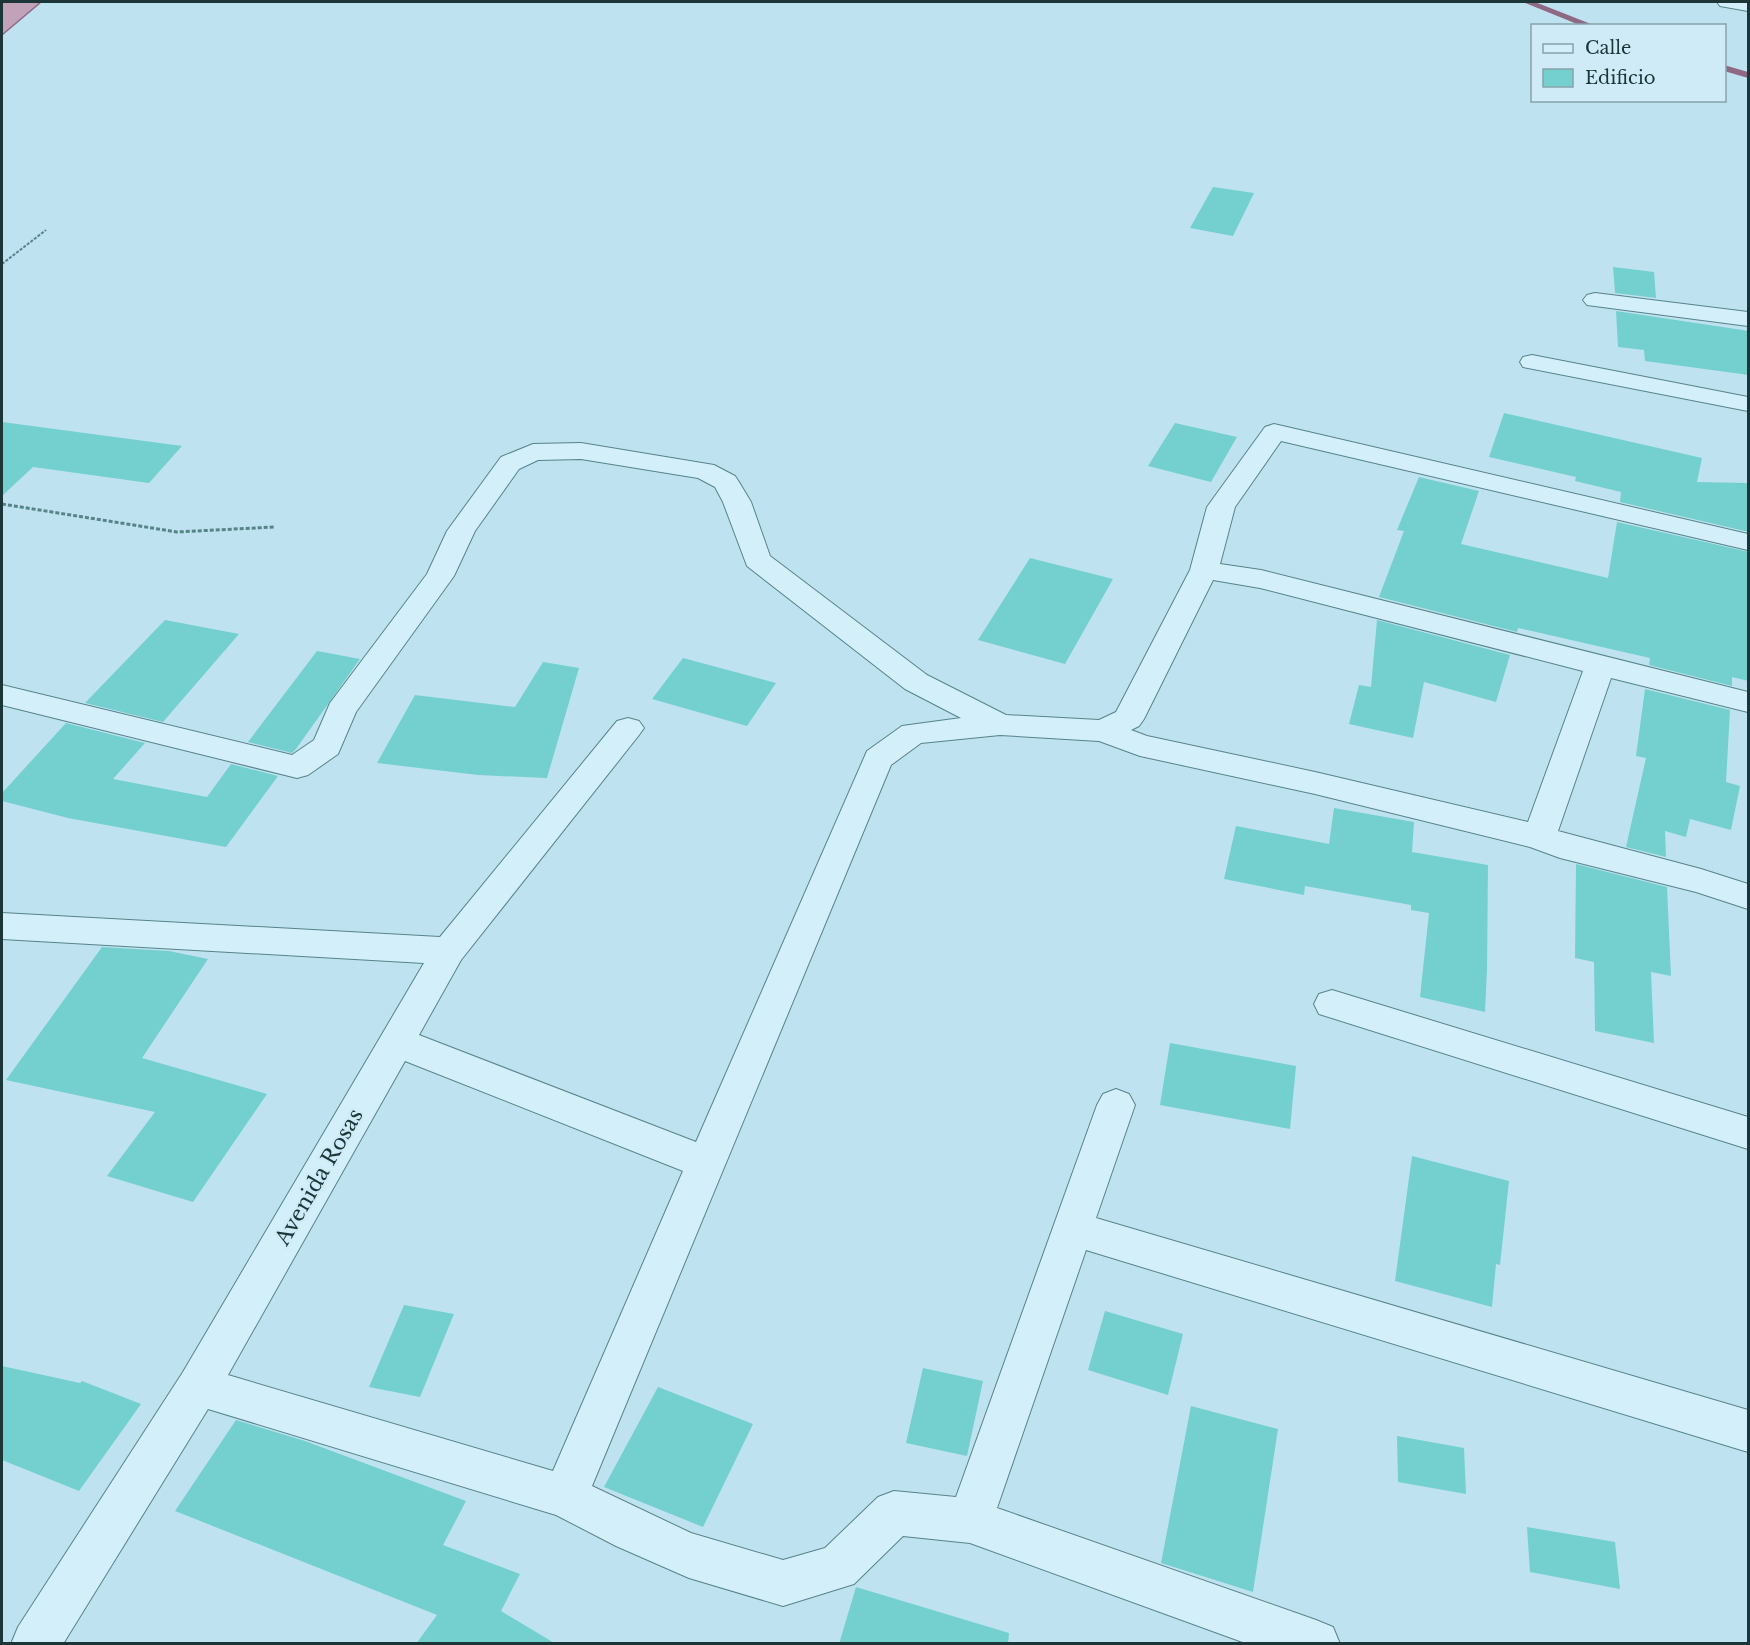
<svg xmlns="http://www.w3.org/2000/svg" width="1750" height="1645" viewBox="0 0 1750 1645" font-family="'Libre Baskerville',serif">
  <rect width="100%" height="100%" fill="#bfe2f0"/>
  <path fill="#c1a2b9" stroke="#8f6983" stroke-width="1.5" d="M2,2H41L2,35Z"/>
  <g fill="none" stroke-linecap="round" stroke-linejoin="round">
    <path fill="#8f6983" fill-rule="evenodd" d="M1523,2H1535L1596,26H1582Z
      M1724,65L1748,72V78L1724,71Z"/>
  </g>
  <path fill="#73d0cf" d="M1213,187L1254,193L1233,236L1190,228Z
    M1613,267L1654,272L1656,298L1615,293Z
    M1616,311L1749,331V375L1645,361L1644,350L1618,347Z
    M1504,413L1702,458L1697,482L1749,483V532L1620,502L1621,492L1575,481L1576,477L1489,457Z
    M2,422L182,446L149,483L33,467L2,496Z
    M1175,423L1237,437L1211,482L1148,466Z
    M1419,477L1479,491L1461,544L1608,578L1617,522L1749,552V681L1732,677V686L1649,665L1650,658L1518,628L1517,632L1379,597L1404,531L1397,530Z
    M1030,558L1113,579L1065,664L978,640Z
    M165,620L239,634L163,722L85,703Z
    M1377,620L1510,655L1496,702L1424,682L1413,738L1349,724L1359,685L1371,687Z
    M317,651L360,659L296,749L292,753L248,742Z
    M683,658L776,683L747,726L652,699Z
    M543,662L579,668L547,778L478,775L377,763L415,695L515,707Z
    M1645,689L1730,710L1726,782L1740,786L1731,830L1690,819L1686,837L1665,831L1666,857L1626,847L1646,758L1636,756Z
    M66,723L145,743L113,779L207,797L231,764L278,776L226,847L68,818L2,801V793Z
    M1334,808L1414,822L1412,852L1488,865L1487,969L1485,1012L1420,997L1429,913L1411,910V905L1305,886L1304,895L1224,879L1236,826L1329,844Z
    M1576,864L1667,887L1671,976L1651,972L1654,1043L1595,1031L1594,962L1575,958Z
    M102,947L169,951L208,959L142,1058L267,1094L193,1202L107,1176L155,1112L6,1080Z
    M1170,1043L1296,1066L1290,1129L1160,1105Z
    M1412,1156L1509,1181L1500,1265L1496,1264L1492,1307L1395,1281Z
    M404,1305L454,1314L420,1397L369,1387Z
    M1105,1311L1183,1334L1168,1395L1088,1370Z
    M2,1366L80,1383L82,1381L141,1404L79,1491L2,1460Z
    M923,1368L983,1381L967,1456L906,1443Z
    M658,1387L753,1424L703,1527L604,1487Z
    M1191,1406L1278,1429L1253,1592L1161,1563Z
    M236,1420L305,1441L466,1501L443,1545L520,1574L501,1611L556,1644H416L437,1615L175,1511Z
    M1397,1436L1464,1448L1466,1494L1398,1482Z
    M1527,1527L1615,1542L1620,1589L1530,1572Z
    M856,1587L1009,1633L1008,1644H839Z"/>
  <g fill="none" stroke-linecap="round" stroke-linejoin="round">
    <defs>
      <path id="street" d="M1717,2H1748V11L1720,6Z
        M1595,293L1748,312V326L1587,305L1583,300L1587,295Z
        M1532,355L1748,397V411L1523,367L1520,362L1523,357Z
        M1274,424L1748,534V550L1281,441L1235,507L1220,564L1261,570L1748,692V712L1611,678L1558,831L1701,869L1748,884V909L1696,892L1560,858L1530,847L1315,794L1140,756L1099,741L1000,735L921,743L891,765L592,1486L691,1533L783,1560L825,1548L878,1497L894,1491L956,1497L1097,1105L1103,1094L1116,1089L1129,1094L1135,1105L1096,1218L1748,1410V1452L1086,1250L997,1508L1316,1620L1333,1627L1340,1644H1248L970,1543L903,1536L854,1584L783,1606L689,1578L616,1546L556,1515L208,1409L63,1644H11L18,1627L183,1372L424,963L2,939V913L440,937L617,721L628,718L639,721L644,728L639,735L461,960L419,1035L696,1142L867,751L902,726L961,718L905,689L747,566L723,502L715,487L698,478L581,459L538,460L519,469L475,531L454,576L356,712L338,754L308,775L297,778L2,705V685L292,755L314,740L330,703L427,574L447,531L501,457L533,444L581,443L714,465L735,476L739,482L751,502L770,556L927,675L1006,715L1099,720L1116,712L1190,570L1207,507L1265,427ZM1213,580L1260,588L1583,671L1528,822L1315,772L1147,736L1131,730L1139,726L1144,719ZM405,1061L683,1171L553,1471L228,1375Z
        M1332,990L1748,1117V1149L1319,1014L1314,1004L1319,994Z"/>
    </defs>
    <use href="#street" stroke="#568489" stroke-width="2"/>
    <path stroke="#568489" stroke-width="2" stroke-dasharray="3 1.5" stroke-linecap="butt" d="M2,264L46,230"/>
    <path stroke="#568489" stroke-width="3" stroke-dasharray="4 2" stroke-linecap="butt" d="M2,504L177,532L274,527"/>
    <use href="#street" fill="#d2effa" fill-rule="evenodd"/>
  </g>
  <g text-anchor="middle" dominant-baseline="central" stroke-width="4.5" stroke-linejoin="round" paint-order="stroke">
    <g font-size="21" fill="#1c3638" stroke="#cfebf7">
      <text transform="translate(319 1177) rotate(-60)">Avenida Rosas</text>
    </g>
  </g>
  <rect width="1750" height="1645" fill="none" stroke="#1c3638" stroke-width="6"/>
  <rect x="1531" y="24" width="195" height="78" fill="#cfebf7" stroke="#87a3ab" stroke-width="1.5"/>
  <rect x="1543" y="44" width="30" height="9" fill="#d2effa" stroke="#87a3ab" stroke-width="1.5"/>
  <text x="1585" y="54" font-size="18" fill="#1c3638">Calle</text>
  <rect x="1543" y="69" width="30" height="18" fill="#73d0cf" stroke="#87a3ab" stroke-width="1.5"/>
  <text x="1585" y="84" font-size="18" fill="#1c3638">Edificio</text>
</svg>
